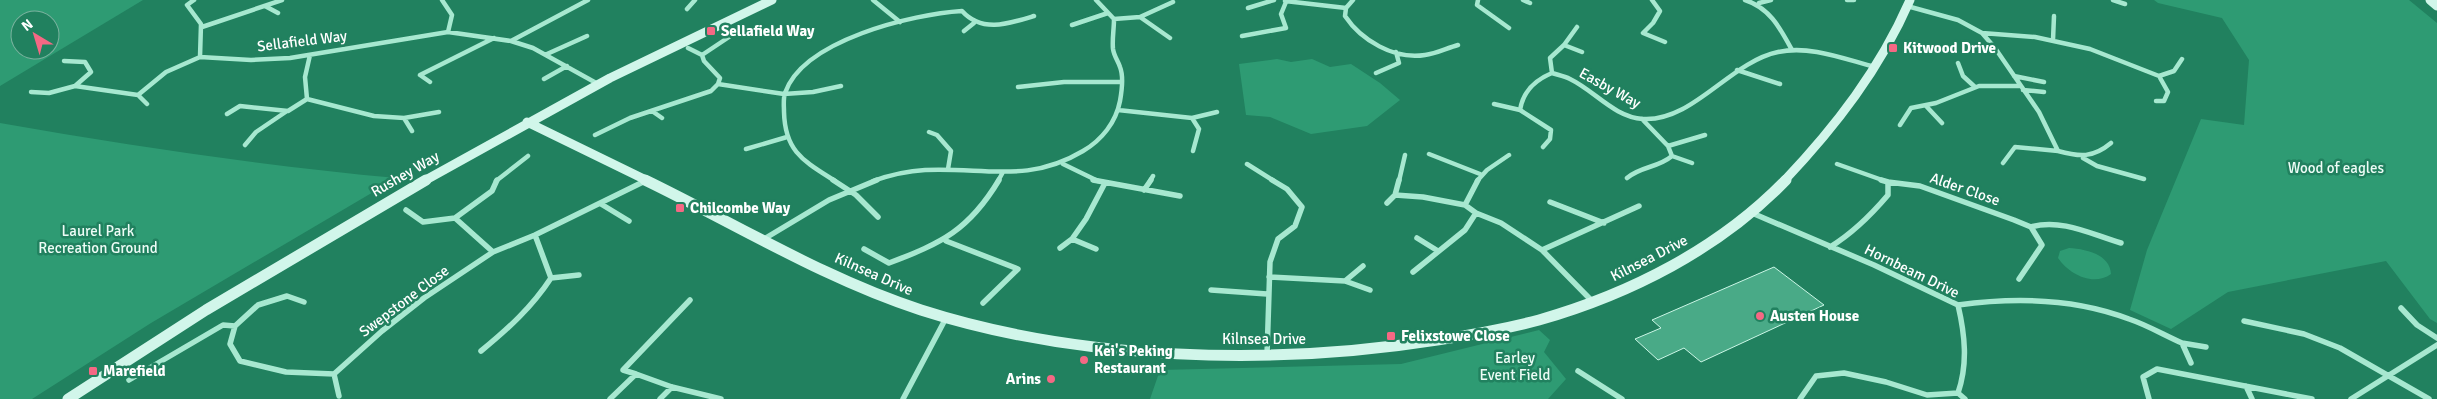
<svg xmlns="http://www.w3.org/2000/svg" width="2437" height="399" viewBox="0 0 2437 399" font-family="Signika,sans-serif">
  <rect width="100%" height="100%" fill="#21815f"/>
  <path fill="#2e9b73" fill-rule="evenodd" d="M0,0H143L0,86ZM20,20H50V50H20Z
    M2154,0H2409L2437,23V323L2430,319L2386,261L2228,292L2171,329L2130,310L2147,250L2201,119L2244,125L2249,60L2222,18L2158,3Z
    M1277,59L1291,62L1312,59L1330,67L1351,64L1380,83L1400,100L1367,126L1311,134L1270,117L1246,115L1239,64Z
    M0,123C132,146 264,166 397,178L151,323L32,399H0Z
    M2069,248C2085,249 2110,254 2111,274C2093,287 2069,274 2058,258L2060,251Z
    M1539,330L1550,340L1544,352L1566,379L1548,399H1150L1160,370L1401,364Z"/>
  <path fill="#49aa87" stroke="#cbf6e6" d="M1774,267L1824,305L1701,362L1684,348L1658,360L1635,339L1661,328L1652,320Z"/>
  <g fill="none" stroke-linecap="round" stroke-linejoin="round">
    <path stroke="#a7e8d0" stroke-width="4.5" d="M194,0L187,5L201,24L200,57L251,60L290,58L448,32L511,41L533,48L598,84
      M442,0L452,15L448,32
      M873,0L900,22
      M1353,0L1346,8L1345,16C1361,40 1394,60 1425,55C1436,54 1447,48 1458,45
      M1478,0L1477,5L1509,28
      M1523,0L1530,3
      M1652,0L1660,11L1653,23L1643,33L1665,42
      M1745,0C1770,8 1780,28 1792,50
      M1847,0H1854
      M2113,0L2125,4
      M1285,1L1346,8
      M1759,3L1771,0
      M265,6L278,13
      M1907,6L1958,20L1982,33L1995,48L2039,112L2058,151C2080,157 2093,158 2111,143
      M1248,8L1274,0
      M687,9L695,0
      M1140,17L1173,2
      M1114,19L1140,17L1170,38
      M1072,25L1108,13
      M202,27L282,0
      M1577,27L1564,45L1550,58L1552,73C1558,75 1564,76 1570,79C1595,91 1614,117 1643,119C1693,122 1730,62 1778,52C1810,45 1844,59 1875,67
      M964,31L974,23
      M1982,33L2035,37L2090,49L2159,76L2168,92L2164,101H2156
      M1242,36L1286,28L1281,14L1286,2
      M2053,40L2054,16
      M511,41L588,0
      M1564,45L1582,52
      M547,54L587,36
      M310,55L305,77L307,99L374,116L404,118L412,131
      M702,55L741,29
      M64,61L85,62L91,72L75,86L138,95L166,72L200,57
      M1958,63L1963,76L1975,87
      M1737,70L1780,84
      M1376,73L1399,63L1396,52
      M2014,76L2044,82
      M2159,76L2174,71L2182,59
      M544,79L567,66
      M430,82L420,75L494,38
      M718,84L784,94L813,92L841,86
      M1018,87L1064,82H1121
      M2023,90L2044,92
      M31,92L49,93L75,86
      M138,95L147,104
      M1494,104L1520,110C1523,91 1535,80 1552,73
      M1927,107L1942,123
      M1118,110L1192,118L1199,129L1193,151
      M1520,110L1551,130L1550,139L1543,147
      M652,111L662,118
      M227,114L240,106L288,111L307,99
      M404,118L439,112
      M1192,118L1217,112
      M1642,119L1668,146L1672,156L1692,163
      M1900,125L1911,108L1936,103L1979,86H2020
      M929,132L937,135L951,151L948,169
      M595,135L630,118L711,91L718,84L720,78L704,61L702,55L688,48
      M245,145L256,132L287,111
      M1668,146L1705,135
      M746,149L787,137
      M1429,154L1480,174
      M2083,158L2097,166L2144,179
      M2003,163L2015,147L2058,151
      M1063,164L1098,181
      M1247,164L1274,181
      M1837,164L1885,181
      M1627,178C1641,166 1658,168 1672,156
      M496,181L528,156
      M835,181C804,161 785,152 784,112C784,106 783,99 785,93C803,40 913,14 962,11C982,33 1008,24 1034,16
      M873,181C890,175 907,171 925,170C984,167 1028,184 1083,151C1102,140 1116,122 1120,101C1122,90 1124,77 1120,67C1118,61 1114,56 1113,49C1112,39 1114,29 1114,19L1096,0
      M998,181L1003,172
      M1150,181L1153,176
      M1399,181L1405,155
      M1477,181L1487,170L1509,155"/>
    <path stroke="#a7e8d0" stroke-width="5.5" d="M833,180L856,195L878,217
      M1093,180L1180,196
      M1881,180L1888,182
      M1144,190L1151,180
      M1395,195L1399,180
      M1550,202L1604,223
      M1387,203L1395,195L1423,197L1465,205L1476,213L1501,223L1542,250L1592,301
      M601,204L629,221
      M1465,205L1478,180
      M406,210L423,222L455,218
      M1752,213L1874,265L1958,305
      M2031,227C2061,218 2093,235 2121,243
      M1417,238L1438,251
      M764,239L829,200L877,180
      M946,241L1018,269L983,303
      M1830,247C1853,233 1871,215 1888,195V182L1920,186L2014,220L2031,227L2042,245L2019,279
      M1060,248L1072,239
      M864,249L889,263C942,243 969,230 999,180
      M1096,249L1072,239L1086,219L1105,183
      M1542,250L1639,206
      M493,252L455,218L492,191L497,180
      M1413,272L1465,230L1476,213
      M1269,277L1345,281L1363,266
      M551,278L579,275
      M1345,281L1370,290
      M1211,290L1267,294
      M304,302L287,296L258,305L235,326L230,344L240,361L286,372L334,374L382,331L424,298L493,252L535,235L645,181
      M1958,305C2016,297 2074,298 2129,319C2147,325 2164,335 2182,343L2191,363
      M2401,308L2417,325L2437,338
      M2244,321L2304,334L2340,348L2429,399
      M2182,343L2206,347
      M481,351C508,329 532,307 551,278L535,235
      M1267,355L1270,262L1278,239L1295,226L1302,207L1287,189L1272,180
      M1578,371L1622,399
      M334,374L339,396
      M636,374L623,370L690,300
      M129,380L223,325L235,326
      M2246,386L2252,399
      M1958,393L1965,399
      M610,399L636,374L672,387L721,399
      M660,399L672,387
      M903,399L946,318
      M1800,399L1816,376L1844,373L1886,382L1927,395L1958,393C1968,364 1965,335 1958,305
      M2149,399L2143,377L2157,369L2312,399
      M2351,399L2437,345"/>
    <path stroke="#d1f6ea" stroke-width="9" d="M2430,0L2437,6
      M527,122L648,181
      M424,181L610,78L772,0
      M1784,181C1836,126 1880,69 1910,0"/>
    <path stroke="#d1f6ea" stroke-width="11" d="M645,180C736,224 825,279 921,310C1080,361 1273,366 1437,340C1471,335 1505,329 1539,320C1630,294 1719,249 1786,180
      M68,399L206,310L426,180"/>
  </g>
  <g fill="#f56884" stroke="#21815f" stroke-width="2">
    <rect x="706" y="26" width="10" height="10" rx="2.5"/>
    <rect x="1888" y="43" width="10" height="10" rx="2.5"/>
    <rect x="675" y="203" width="10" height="10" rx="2.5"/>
    <circle cx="1760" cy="316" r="5"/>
    <rect x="1386" y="331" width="10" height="10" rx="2.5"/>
    <circle cx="1084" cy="360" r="5"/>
    <rect x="88" y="366" width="10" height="10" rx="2.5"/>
    <circle cx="1051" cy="379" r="5"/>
  </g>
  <g text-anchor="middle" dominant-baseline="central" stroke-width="5" stroke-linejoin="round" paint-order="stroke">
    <g font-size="15" font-weight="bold" fill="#fff" stroke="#21815f" text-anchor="start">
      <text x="721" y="31">Sellafield Way</text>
      <text x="1903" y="48">Kitwood Drive</text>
      <text x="690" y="208">Chilcombe Way</text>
      <text x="1770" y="316">Austen House</text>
      <text x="1401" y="336">Felixstowe Close</text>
      <text x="1094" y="351">Kei's Peking<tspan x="1094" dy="17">Restaurant</tspan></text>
      <text x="103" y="371">Marefield</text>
      <text x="1041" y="379" text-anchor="end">Arins</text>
    </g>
    <g font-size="15" fill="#fff" stroke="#21815f">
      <text transform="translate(302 41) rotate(-7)">Sellafield Way</text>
      <text transform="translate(1610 88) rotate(29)">Easby Way</text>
      <text transform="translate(405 174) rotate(-30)">Rushey Way</text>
      <text transform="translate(1965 189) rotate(19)">Alder Close</text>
      <text transform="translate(1649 258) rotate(-27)">Kilnsea Drive</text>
      <text transform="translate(1912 271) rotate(26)">Hornbeam Drive</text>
      <text transform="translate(874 274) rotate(24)">Kilnsea Drive</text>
      <text transform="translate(404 301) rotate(-37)">Swepstone Close</text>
      <text x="1264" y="339">Kilnsea Drive</text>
    </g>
    <g font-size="15" fill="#edfcf6" stroke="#21815f">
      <text x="2336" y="168">Wood of eagles</text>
      <text x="98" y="231">Laurel Park<tspan x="98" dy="17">Recreation Ground</tspan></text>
      <text x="1515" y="358">Earley<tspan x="1515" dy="17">Event Field</tspan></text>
    </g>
  </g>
  <g transform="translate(35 35) rotate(322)"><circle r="24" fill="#21815f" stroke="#7ab39f"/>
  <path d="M0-4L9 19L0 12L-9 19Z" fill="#f56884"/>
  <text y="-8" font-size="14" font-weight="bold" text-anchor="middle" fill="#ffffff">N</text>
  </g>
</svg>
